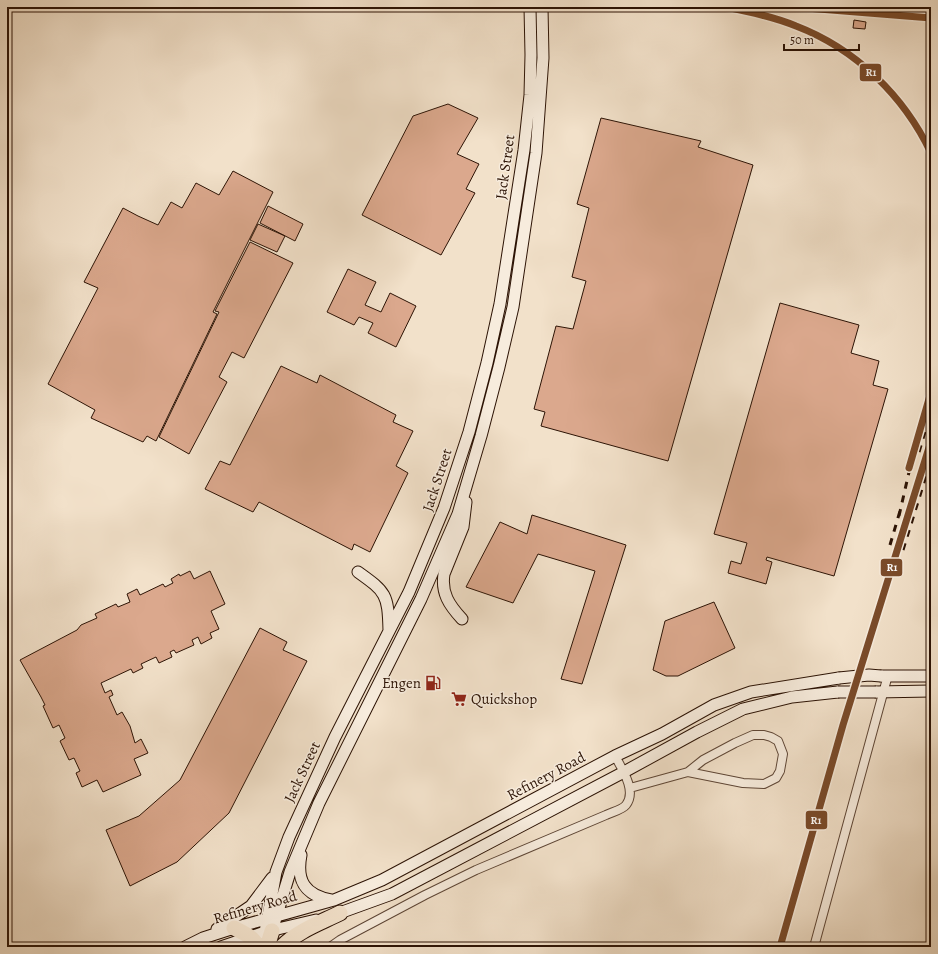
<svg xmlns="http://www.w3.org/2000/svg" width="938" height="954" viewBox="0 0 938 954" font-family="Alegreya,serif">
  <rect width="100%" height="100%" fill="#f2e1ca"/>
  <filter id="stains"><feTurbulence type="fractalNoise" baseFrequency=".005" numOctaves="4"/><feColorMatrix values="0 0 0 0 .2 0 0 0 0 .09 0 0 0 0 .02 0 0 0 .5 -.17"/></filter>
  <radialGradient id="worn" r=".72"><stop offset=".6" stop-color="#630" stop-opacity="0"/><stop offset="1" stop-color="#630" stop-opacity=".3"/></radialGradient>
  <path fill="#dba88d" stroke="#2c1305" d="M854,20L866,22L865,29L853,28Z
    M448,104L478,118L457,154L479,164L466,189L475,193L441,255L362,215L413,116Z
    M601,118L701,141L698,147L753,165L668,461L541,426L545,412L534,409L556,326L573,329L586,281L572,277L589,208L577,204Z
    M233,171L273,192L213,312L217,314L156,441L147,436L143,442L91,418L95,410L48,384L98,288L84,282L123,208L138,216L158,225L171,202L182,208L196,183L219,195Z
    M268,206L303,224L295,241L260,223Z
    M258,224L285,236L277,252L250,240Z
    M250,242L293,263L244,358L232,352L219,377L227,382L189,454L159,437L219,312L215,311Z
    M348,269L376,282L365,305L381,312L390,293L416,306L396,347L368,333L373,323L359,317L354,325L327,312Z
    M780,303L859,325L851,353L879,361L873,385L888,389L834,576L767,557L766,560L772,562L766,584L728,573L731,561L741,564L747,543L714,534Z
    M281,366L317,383L320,375L396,415L393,422L413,431L396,466L408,473L370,552L354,544L352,550L259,502L253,512L205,489L220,461L230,465Z
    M532,515L626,545L582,684L561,679L595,571L538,554L513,603L466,587L500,522L527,534Z
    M190,571L194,579L210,571L225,604L211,611L219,629L210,633L212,638L201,644L198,637L192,640L194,645L176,653L174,650L170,652L172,657L159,663L156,657L141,664L143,668L133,673L131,669L101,683L105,693L111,690L113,695L109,697L117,715L122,712L130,726L135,743L141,739L148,753L134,759L141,775L103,792L97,780L82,787L76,773L80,771L74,758L69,760L60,741L65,738L59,725L53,728L43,706L45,705L41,697L20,660L77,630L81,625L97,618L95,614L116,604L118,607L130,602L127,594L137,589L140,595L163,584L165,587L173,583L171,579L179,574L180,576Z
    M714,602L735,648L678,676H666L653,670L665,621Z
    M260,628L287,642L283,650L307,661L229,813L177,862L130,886L106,830L139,816L180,780Z"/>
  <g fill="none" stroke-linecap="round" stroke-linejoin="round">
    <defs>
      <path id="minor" d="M630,788L688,772L703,760L735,743L753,735H764L771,737L778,741L783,754L780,771L776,778L764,784L743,783L688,772
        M330,947L340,940L425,895L476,870L606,815C612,812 622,810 626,805C637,791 622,769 615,756
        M814,947L888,675"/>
      <path id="secondary" d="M358,572C386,592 388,594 389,630
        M462,619C449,605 441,593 444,574L463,527L466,502
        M881,676H931
        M876,692L931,691
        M301,855C296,881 305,895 331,900
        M334,915L392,894L624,772L697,732L743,709L792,697L838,692
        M217,929L251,906L272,878
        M272,931L290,872L319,803L421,599L458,514L481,436L499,367L513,307L536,153L543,58L542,7
        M265,932L276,872L289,837L335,737L409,592L444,508L469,432L487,363L500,304L524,150L530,95L531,55L530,7
        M185,947L203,938L234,928L334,900L382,880L615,756L662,734L714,705L751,692L839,678
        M221,947L265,932L316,920"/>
      <path id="motorway" d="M234,928C244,933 253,937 258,947
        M267,947L272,931
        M282,947C297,931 320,923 340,913"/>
    </defs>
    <use href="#minor" stroke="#5e4636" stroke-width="10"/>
    <use href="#secondary" stroke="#2c1305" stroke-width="13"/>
    <use href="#motorway" stroke="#2c1305" stroke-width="17"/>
    <use href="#minor" stroke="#f7ecdd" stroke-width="8"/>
    <use href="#secondary" stroke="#f7ecdd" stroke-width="11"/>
    <use href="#motorway" stroke="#f2e1ca" stroke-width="15"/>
    <path stroke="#2c1305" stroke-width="3" stroke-dasharray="7 7" stroke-linecap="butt" d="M726,7C750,12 774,17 796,26C856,49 904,96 931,153
      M919,452L927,425
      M923,467L931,441
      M899,516L917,437L931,392
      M890,545L900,511
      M903,550L931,460
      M780,947L843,725L900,540"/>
    <defs>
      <path id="secondary-bridge" d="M839,678L869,675L881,676
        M838,692H876"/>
    </defs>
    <use href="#secondary-bridge" stroke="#2c1305" stroke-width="13" stroke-linecap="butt"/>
    <use href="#secondary-bridge" stroke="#f7ecdd" stroke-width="11"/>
    <defs>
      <path id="rail-1" d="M726,7C750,12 774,17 796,26C856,49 904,96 931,153
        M794,7L931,18
        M909,468L931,392
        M780,947L843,725L931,441"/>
    </defs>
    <use href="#rail-1" stroke="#f7ecdd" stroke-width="10"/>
    <use href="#rail-1" stroke="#7a4b2a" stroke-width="7"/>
  </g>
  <defs>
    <symbol id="fuel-bare" viewBox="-9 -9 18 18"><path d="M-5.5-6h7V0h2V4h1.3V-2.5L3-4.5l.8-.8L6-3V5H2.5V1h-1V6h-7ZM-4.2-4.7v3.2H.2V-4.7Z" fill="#8f2418" stroke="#f7ecdd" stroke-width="2.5" paint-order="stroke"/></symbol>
    <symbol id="supermarket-bare" viewBox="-9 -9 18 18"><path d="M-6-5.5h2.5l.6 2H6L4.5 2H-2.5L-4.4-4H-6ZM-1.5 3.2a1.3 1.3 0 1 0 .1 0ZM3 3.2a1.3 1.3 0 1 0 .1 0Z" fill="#8f2418" stroke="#f7ecdd" stroke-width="2.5" paint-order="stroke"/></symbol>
  </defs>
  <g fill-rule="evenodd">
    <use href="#fuel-bare" x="422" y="672" width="22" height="22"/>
    <use href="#supermarket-bare" x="448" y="688" width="22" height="22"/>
  </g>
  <g text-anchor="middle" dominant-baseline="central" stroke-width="3" stroke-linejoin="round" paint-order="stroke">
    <g font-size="15" fill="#2c1305" stroke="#f7ecdd">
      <text transform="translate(505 167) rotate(-82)">Jack Street</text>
      <text transform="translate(437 480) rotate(-72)">Jack Street</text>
      <text transform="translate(302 772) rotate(-65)">Jack Street</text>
      <text transform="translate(546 776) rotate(-28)">Refinery Road</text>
      <text transform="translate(255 907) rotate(-16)">Refinery Road</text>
    </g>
    <g font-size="15" fill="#2c1305" stroke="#f7ecdd" text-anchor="end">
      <text x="421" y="683">Engen</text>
      <text x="471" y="699" text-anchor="start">Quickshop</text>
    </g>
  </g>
  <g stroke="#f7ecdd" stroke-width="1.5">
    <rect x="859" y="63" width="23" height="19" rx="4" fill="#7a4b2a"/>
    <rect x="880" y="558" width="23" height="19" rx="4" fill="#7a4b2a"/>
    <rect x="805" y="810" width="23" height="20" rx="4" fill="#7a4b2a"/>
  </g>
  <g font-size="11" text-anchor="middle" font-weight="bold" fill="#fff">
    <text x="871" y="76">R1</text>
    <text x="892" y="571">R1</text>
    <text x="816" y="824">R1</text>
  </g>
  <rect width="938" height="954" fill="none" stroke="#f2e1ca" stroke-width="24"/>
  <rect x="8" y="8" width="922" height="938" fill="none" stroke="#2c1305" stroke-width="2"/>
  <rect x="12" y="12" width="914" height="930" fill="none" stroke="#2c1305"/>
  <path d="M784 44v6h75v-6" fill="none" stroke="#2c1305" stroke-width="2"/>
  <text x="790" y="44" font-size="12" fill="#2c1305" stroke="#f7ecdd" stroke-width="3" paint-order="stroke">50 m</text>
  <rect width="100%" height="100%" filter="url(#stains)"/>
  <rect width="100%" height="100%" fill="url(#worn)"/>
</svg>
